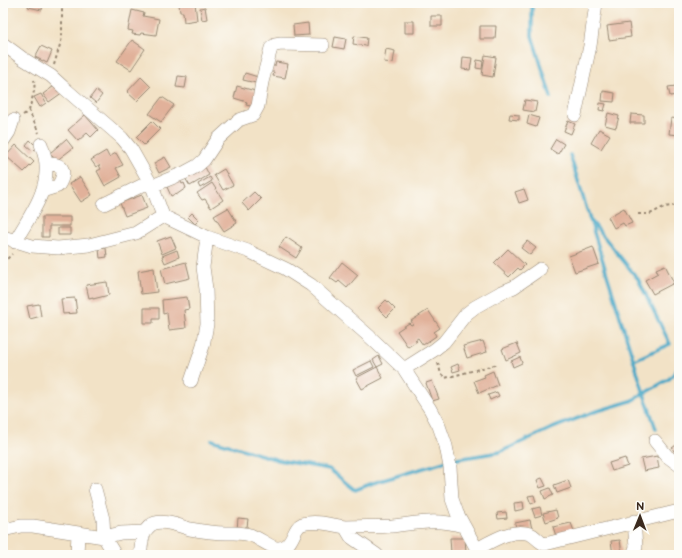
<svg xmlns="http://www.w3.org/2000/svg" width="682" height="558" viewBox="0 0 682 558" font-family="'Balsamiq Sans',sans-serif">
  <rect width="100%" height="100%" fill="#fdfcf7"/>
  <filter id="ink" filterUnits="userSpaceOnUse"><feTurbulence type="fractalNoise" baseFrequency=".025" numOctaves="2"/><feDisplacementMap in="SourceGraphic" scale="8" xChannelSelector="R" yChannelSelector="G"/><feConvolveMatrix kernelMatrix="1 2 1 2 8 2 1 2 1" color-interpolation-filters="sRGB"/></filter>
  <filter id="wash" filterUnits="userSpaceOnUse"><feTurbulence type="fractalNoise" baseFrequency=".012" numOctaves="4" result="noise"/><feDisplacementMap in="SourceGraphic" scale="16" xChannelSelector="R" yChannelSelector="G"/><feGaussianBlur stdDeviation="0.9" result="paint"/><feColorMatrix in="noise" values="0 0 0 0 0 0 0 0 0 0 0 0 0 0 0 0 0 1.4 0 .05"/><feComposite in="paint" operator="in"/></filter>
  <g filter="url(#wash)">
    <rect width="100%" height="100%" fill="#f2e2c6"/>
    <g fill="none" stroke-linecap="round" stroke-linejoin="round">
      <path stroke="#46a7c6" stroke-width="3.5" d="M532,3V36L551,97
        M570,155L644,394L656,429
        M592,222L638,279L670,344L634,360
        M212,440L278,460L329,469L355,490L373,483L451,460L500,452L550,429L594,412L631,401L669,379L679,368"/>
    </g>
    <g id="blocks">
      <path fill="#e1b19a" d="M29,3H43L42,10L28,7Z
        M195,3L197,20L184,22L183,12H180L179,4Z
        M205,7L207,19L202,20L200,8Z
        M132,10L144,13L143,16L159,19L156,35L141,33L140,35L132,34L133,31L128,30Z
        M431,16H442V26H431Z
        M405,21H414V33H405Z
        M308,23L309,35L294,36L293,25Z
        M629,23L631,37L609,40L607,26Z
        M480,26H496L495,39H480Z
        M354,36L367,38L366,46L353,44Z
        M335,37L346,39L344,49L333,47Z
        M132,40L145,49L131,70L117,61Z
        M41,46L52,51L47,63L35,57Z
        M386,49L395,51L393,63L384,62Z
        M485,55L496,57L493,77L482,75Z
        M463,57L472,58L470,70L462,69Z
        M477,60L483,61L482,69L476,68Z
        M276,62L288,64L285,78L273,76L274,72H271L272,66H275Z
        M245,73L258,77L256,83L243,80Z
        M178,76L187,77L185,88L176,87Z
        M141,77L151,87L137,101L127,92Z
        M57,84L63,92L49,102L43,94Z
        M237,86L259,92L255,107L246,105L247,102L234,98Z
        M676,86L677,95L670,96L668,87Z
        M96,90L102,95L96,103L90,98Z
        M603,91L615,93L614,102L602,101Z
        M41,94L46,103L40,107L34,97Z
        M162,97L174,105L161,122L149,114Z
        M525,100L537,102L535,112L523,110Z
        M600,103L606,104L604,111L599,110Z
        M608,113L619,116L616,128L605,125Z
        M510,114L519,115V120L509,119Z
        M631,114L644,115V123H630Z
        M85,115L98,130L91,137L87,133L78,141L68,130Z
        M529,115L539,118L536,127L527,124Z
        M671,118L679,119V135L669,134Z
        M152,121L160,129L144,145L136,137Z
        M568,121L575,124L571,134L564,131Z
        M599,129L610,135L601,149L591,143Z
        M66,139L73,148L56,161L50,153Z
        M556,139L564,144L558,154L550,149Z
        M30,140L37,147L33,151L26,145Z
        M16,145L34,162L24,172L6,156Z
        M106,151L109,157L116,153L123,165L116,168L121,177L105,186L97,171L101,169L99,165L96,167L91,160Z
        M165,157L171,167L159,173L154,163Z
        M205,167L209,175L190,186L185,178Z
        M224,169L233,185L223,190L214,175Z
        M80,177L92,195L81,202L69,184Z
        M210,177L212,181L200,188L198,184Z
        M180,180L182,184L184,183L186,188L176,195L175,194L171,196L167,187Z
        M212,183L223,200L211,208L205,199L202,200L197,193Z
        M524,189L528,200L519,203L515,192Z
        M254,192L261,199L249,211L242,203Z
        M142,195L147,208L125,216L120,203Z
        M228,208L237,223L224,231L214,216Z
        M624,208L632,223L625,226L623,223L614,228L608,217Z
        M192,213L199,220L195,224L188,217Z
        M42,217H70V226H49V237H42Z
        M58,228H70V235H58Z
        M171,236L176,248L162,254L157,241Z
        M286,237L302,248L296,258L279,247Z
        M527,241L536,248L530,255L521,248Z
        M593,247L599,264L575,272L569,256Z
        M106,248L107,257L100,258L99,249Z
        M508,249L525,265L520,270L518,268L509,277L494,263Z
        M177,250L179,257L165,263L162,256Z
        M186,262L190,278L165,284L161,269Z
        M342,262L358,275L347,288L339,281L337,283L330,278Z
        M665,265L674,283L653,294L645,280L658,273L656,269Z
        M154,268L157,292L141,294L138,271Z
        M107,282L109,295L93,299V297L89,298L86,285Z
        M187,297L189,309L184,310L186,328L169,330L167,313L163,314L162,300Z
        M75,298L77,313L63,314L61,299Z
        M386,300L395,309L387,317L378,308Z
        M39,304L41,316L30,319L27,306Z
        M144,308H159V319H153V323H144Z
        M428,310L440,328L434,332L436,336L423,345L418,338L415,340L417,341L408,347L397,331L409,323L411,325L413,324L411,321Z
        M483,341L487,352L467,358L463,346Z
        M517,343L521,353L506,360L502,349Z
        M379,356L383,364L377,367L383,378L362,389L356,378L377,367L373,360Z
        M520,357L522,363L513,367L511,361Z
        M371,361L374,367L356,376L353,370Z
        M458,364L460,370L453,372L451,367Z
        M493,371L498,385L479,393L474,381L485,377L484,375Z
        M432,381L439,399L432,401L426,383Z
        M497,392L499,396L490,400L488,395Z
        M679,443V452L676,454L672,448Z
        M657,456L659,468L644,471L641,459Z
        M625,458L628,466L612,471L609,463Z
        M542,478L546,486L540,488L537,480Z
        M568,480L571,488L557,493L554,485Z
        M550,488L553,495L545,499L542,491Z
        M534,495L536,502L531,504L528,496Z
        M523,502L524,509L515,511L514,503Z
        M540,507L542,515L535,517L532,509Z
        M556,510L558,518L546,522L543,513Z
        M506,512L507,518L498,519L497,513Z
        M238,518L248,519L247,527H245L244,531L237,530Z
        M530,520L532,529L517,533L515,523Z
        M571,523L574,531L556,536L553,527Z
        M450,538H465L466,552L451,553Z
        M620,540L622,554L613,555L611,541Z"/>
    </g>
  </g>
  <g filter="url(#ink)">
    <use href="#blocks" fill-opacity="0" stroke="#968672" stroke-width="1"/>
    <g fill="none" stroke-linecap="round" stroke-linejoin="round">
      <defs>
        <path id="minor" d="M3,44L22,58L51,76L63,87L122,138L131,149L152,186L163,216L207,237L248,251L286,269L311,285L370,337L404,369L430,409L439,426L446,446L450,467L452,499L457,513L480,555
          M575,115L590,46L596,3
          M3,141L9,132L13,120
          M152,186L184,173L197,166L204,160L218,139L229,129L239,120L253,115L258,106L262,82L271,48L275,45L281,44L323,45
          M42,191L58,186C62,180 67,168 57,165C54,164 49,164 46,164
          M104,204L149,182
          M3,237L32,246L58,248L89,245L136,233L163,216
          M15,242C28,218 48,194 46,165C46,158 43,151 41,144
          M404,369L434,350L444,342L466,314L475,307L500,293L514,287L540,269
          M191,381L203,346L207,324L206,289L203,267L207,237
          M655,441L667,456L679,465
          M95,489L103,519L104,537L115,555
          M345,527C360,526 376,527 392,526C418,523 437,518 463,526
          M3,530L21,526H33L104,537L121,533L144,532
          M477,549C492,541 512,528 530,534C536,536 539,543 545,544L679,511
          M77,555L78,533
          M140,555C142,544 141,532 151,525C160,518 180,526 190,529C201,531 214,533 226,533C234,533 242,532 250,535C258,537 271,548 277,548C294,549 292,528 302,524C316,520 332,525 345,527L351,537L377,555
          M633,555L636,547L634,521"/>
      </defs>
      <use href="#minor" stroke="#968672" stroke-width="14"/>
      <path stroke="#968672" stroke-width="2" stroke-dasharray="3 3" stroke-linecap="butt" d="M3,8L12,3
        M54,65L62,38V3
        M3,105L6,111
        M29,111C31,100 36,91 34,80
        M23,115L29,111L39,133
        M638,214H650L664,207L679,205
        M3,263L12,254
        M438,363L441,374L445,378L498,364"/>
      <use href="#minor" stroke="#fff" stroke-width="13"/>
    </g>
  </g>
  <rect width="682" height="558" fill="none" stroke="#fdfcf7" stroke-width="16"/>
  <g transform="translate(640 516) rotate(1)" stroke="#fdfcf7" stroke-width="3" paint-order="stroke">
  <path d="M0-3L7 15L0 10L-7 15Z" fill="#3b2a1e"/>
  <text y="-6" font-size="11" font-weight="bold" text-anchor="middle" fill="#3b2a1e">N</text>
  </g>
</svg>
